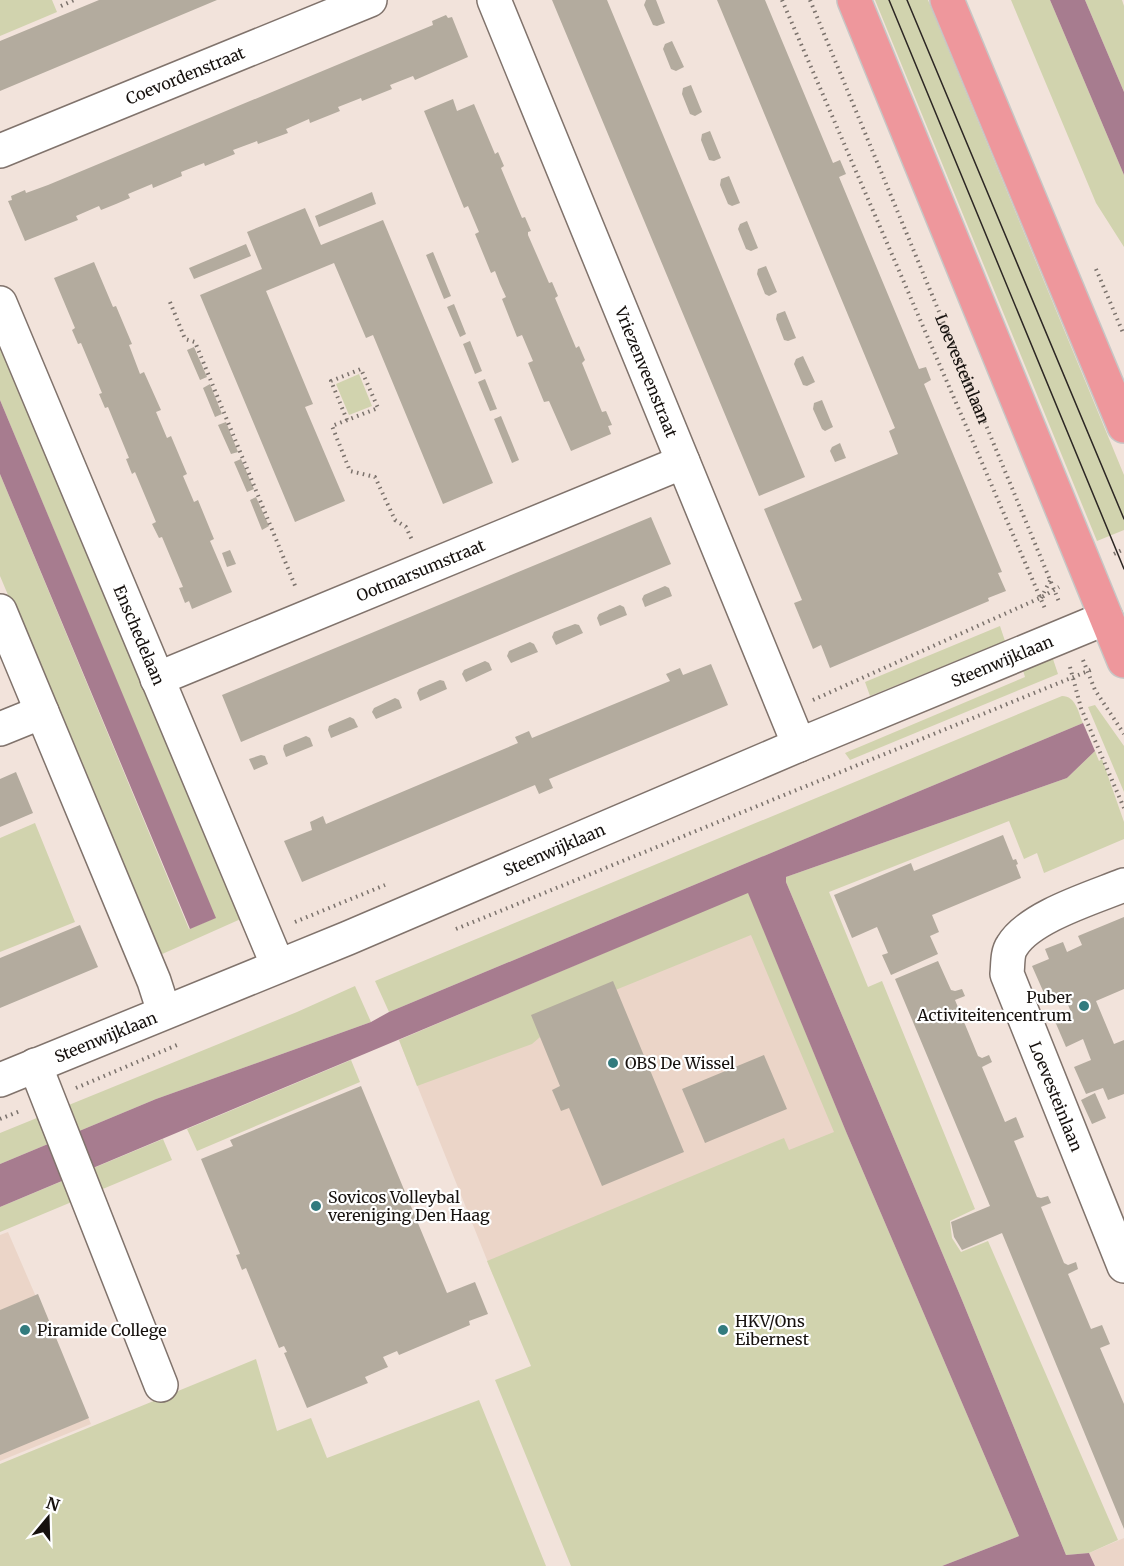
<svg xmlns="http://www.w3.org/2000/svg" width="1124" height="1566" viewBox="0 0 1124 1566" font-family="Merriweather,serif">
  <rect width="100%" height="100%" fill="#f2e3db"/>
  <path fill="#ebd5c8" d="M748,892L847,1134L493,1275L399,1040Z
    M8,1232L91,1424L0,1461V1235Z
    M1124,1538V1566H1095L1089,1553Z"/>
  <path fill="#d1d3ae" d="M0,0H52L57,12L0,36Z
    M875,0H928L1124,475V530L1097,541Z
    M1011,0H1050L1124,175V247L1096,203Z
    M1085,0H1122L1124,6V92Z
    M0,332L243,918L160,955L0,576V474L189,929L215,918L0,400Z
    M359,374L372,406L349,415L336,384Z
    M1000,626L1005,641L870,696L865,682Z
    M1051,653L1058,674L850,760L845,753L1025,677L1022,667Z
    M1062,696C1076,696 1078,712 1083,723L389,1012L375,981Z
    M1095,705L1124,746V792L1088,707Z
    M1095,751L1099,761L1102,759L1124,822V839L1044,873L1037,853L1024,859L1009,821L829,892L868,987L882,981L975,1209L950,1221L952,1238L961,1252L988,1241L1118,1540L1089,1553L1066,1555L962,1300L786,882V877L1067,778Z
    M35,823L75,922L0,952V838Z
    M748,892L847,1134L1019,1536L942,1566H571L495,1380L531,1366L487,1261L784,1138L789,1150L834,1132L751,935L576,1006L532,1044L417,1086L399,1040Z
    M355,986L371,1022L156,1099L0,1164V1133L297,1012Z
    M351,1060L360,1082L197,1151L187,1129Z
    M163,1139L172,1160L0,1232V1207Z
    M256,1359L277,1431L311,1418L327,1458L479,1400L546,1566H0V1464Z"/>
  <path fill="#a77c8f" d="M1050,0H1085L1124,92V175Z
    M0,400L216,918L190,929L0,474Z
    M1083,723L1095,751L1067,778L786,877V882L962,1300L1066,1555L1089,1553L1095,1566H942L1019,1536L847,1134L748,893L0,1207V1164L156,1099L371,1022L389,1012Z"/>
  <path fill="#b3ab9e" d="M99,0H217L0,91V41Z
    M552,0H607L805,477L759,496Z
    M646,0H656L665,23L657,26L653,25L644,5Z
    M717,0H765L833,163L840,160L846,174L839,177L919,369L926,367L931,380L924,384L1002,572L998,573L1006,591L988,598L989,601L830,668L821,645L813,649L794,603L802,600L764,509L898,454L889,431L895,428Z
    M446,15L448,18L452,17L468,57L415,80L413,76L390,85L392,89L362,101L361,98L338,107L340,111L310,123L309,119L286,129L288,133L258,144L257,141L233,150L235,154L205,166L204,163L181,172L182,176L153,188L152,184L128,194L130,198L116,204L101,210L99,206L76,216L78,220L25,241L8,201L12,200L11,196L25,190L26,193L48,185L433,25L432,21Z
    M672,41L684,67L676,71L671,69L663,49L665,44Z
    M691,85L702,112L695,116L690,114L682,94L683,88Z
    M453,99L457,111L474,104L495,154L498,152L504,166L501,168L522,218L525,217L531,231L528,232V235L549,283L552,282L558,296L555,298L576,348L579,346L585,360L582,363L602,412L606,411L612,425L608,426L611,434L571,451L549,401L544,402L528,363L533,361L522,335L517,337L502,299L506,297L500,284L495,271L491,273L475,234L479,232L468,206L464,208L424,111Z
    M710,131L721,158L714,161L709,160L701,140L702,134Z
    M729,176L740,203L732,206L728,204L720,185L721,179Z
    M372,192L376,204L319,227L315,216Z
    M305,208L321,245L383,220L493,483L443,504L373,335L366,338L334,263L266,291L313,404L305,407L345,501L295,522L200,295L262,269L247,232Z
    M747,221L758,248L751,251L746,249L738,229L740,224Z
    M246,244L251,256L194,279L189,268Z
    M433,252L451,296L444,299L426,255Z
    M94,262L113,307L116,306L132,344L129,345L140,374L144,372L161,410L156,412L167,438L171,436L187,474L183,476L194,502L198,500L214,539L210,541L232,592L192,609L189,601L185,603L179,588L183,587L162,537L159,538L152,524L156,522L135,472L132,474L126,459L129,458L108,407L105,408L99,394L102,393L81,343L78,344L72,330L75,328L54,278Z
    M766,266L777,292L769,296L765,294L757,274L758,269Z
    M454,304L466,334L460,337L447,307Z
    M785,311L796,338L788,341L784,340L776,319L777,314Z
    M470,341L482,371L475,374L463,344Z
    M194,347L207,377L200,380L187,350Z
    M803,356L815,382L807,386L803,385L794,364L796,359Z
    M485,379L497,409L490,411L478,382Z
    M210,384L222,414L215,417L203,388Z
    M822,400L833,427L825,431L822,429L813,409L814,403Z
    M501,416L519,460L512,463L494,419Z
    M226,422L238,452L231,454L218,425Z
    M840,443L846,458L835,462L830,451L832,447Z
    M241,459L254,489L247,492L234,462Z
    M256,497L269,526L262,530L250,500Z
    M651,517L671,564L241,742L222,695Z
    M230,550L236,564L227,567L222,553Z
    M665,586L669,588L672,596L645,607L642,599L644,595Z
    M620,605L624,607L627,615L600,626L597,618L599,614Z
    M575,624L579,625L583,633L556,645L552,637L554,632Z
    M530,642L534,644L538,652L511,663L507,656L509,651Z
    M485,661L489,663L492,670L466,682L462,674L464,670Z
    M711,664L728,705L549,779L553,788L539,794L535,785L302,882L284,841L312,830L310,822L323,816L326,824L518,743L515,737L529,731L532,738L670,681L666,674L680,668L683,675Z
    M440,680L444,681L447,689L420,701L417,693L419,689Z
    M395,698L399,700L402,708L376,719L372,712L374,708Z
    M350,717L354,719L358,727L331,738L328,730L329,726Z
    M306,736L310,738L313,746L286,757L283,749L284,745Z
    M261,755L265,756L268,764L254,770L249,759Z
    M16,772L33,813L0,827V779Z
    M1003,835L1013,860L1016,859L1018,864L1016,865L1021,878L932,915L939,932L930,936L938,954L891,975L882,955L888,953L877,927L852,938L834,895L911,863L914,871Z
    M1124,917V989L1096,1001L1114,1044L1124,1040V1094L1108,1100L1103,1088L1086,1094L1074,1067L1091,1060L1083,1039L1066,1047L1054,1019L1071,1012L1063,993L1047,1000L1032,966L1049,959L1045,949L1063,942L1067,952L1082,945L1078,936Z
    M80,925L98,967L0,1008V958Z
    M938,961L951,990L955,991L962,989L965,996L955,1000L978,1056L982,1058L989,1055L992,1062L982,1067L1005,1122L1016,1117L1024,1137L1014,1141L1037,1197L1041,1198L1048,1196L1051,1203L1041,1207L1064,1263L1068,1265L1076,1262L1078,1269L1068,1274L1091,1329L1102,1325L1110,1344L1100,1348L1124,1404V1529L1002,1233L962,1250L954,1237L951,1222L990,1206L895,979Z
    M613,981L684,1152L602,1186L569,1108L561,1111L552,1090L560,1086L531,1015Z
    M764,1055L787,1109L705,1143L682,1089Z
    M361,1086L447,1293L475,1282L488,1314L469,1321L470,1325L425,1344L399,1355L397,1351L383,1357L388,1367L365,1377L368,1383L307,1408L284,1353L287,1352L284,1346L279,1348L246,1268L242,1270L236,1255L240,1254L201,1159L233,1146L230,1140Z
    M1095,1093L1106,1118L1092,1124L1081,1100Z
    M38,1294L89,1418L0,1455V1310Z"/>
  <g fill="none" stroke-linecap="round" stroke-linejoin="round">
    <defs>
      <g id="minor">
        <path id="s2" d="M494,0L799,745"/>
        <path id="s3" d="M0,151L370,0"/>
        <path id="s4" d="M0,303L278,966"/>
        <path d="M0,611L154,981L164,1012"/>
        <path id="s5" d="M157,679L683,462"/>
        <path d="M0,729L42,712"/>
        <path id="s6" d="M1124,885C1092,898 1029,917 1012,946C1007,953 1008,965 1007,974L1124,1266"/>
        <path d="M35,1065L161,1385"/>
        <path id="s7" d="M0,1080L348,938L799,745L1106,618"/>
      </g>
      <path id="major" d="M854,0L1124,661
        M947,0L1124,426"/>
    </defs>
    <use href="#minor" stroke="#80736c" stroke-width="36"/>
    <use href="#major" stroke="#c7c6c5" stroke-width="36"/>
    <g stroke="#7b726c" stroke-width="4" stroke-dasharray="1.5 4.5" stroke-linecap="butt">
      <path d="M782,0L1046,611"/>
      <path id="s1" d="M810,0L1060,604"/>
      <path d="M61,6L74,0"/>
      <path d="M1096,269L1124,335"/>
      <path d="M170,302L185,339L195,342L296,588"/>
      <path d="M347,420L331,381L361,369L378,408L332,426L350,471L375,477L395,520L406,527L412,540"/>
      <path d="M1114,554L1124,549"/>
      <path d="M1041,598L1051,579"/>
      <path d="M1083,660L1095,690L1124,734"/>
      <path d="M1070,667L1081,708L1124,808"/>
      <path d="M813,700L1040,598L1059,587"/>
      <path d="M295,922L385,885"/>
      <path d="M456,929L1093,669"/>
      <path d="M76,1088L177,1045"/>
      <path d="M0,1119L20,1111"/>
    </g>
    <use href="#minor" stroke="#fff" stroke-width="33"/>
    <use href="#major" stroke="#ee979c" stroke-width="33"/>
    <path stroke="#2d2724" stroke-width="1.5" d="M889,0L1124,569
      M907,0L1124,519"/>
  </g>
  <g fill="#327b7e" stroke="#fff" stroke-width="2">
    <circle cx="1084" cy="1006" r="6"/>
    <circle cx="613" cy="1063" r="6"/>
    <circle cx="316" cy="1206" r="6"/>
    <circle cx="25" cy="1330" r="6"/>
    <circle cx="723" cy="1330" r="6"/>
  </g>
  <g text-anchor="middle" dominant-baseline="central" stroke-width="4.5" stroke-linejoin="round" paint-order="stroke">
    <g font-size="16" fill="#16110e" stroke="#fff">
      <text stroke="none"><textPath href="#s3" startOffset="200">Coevordenstraat</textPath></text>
      <text stroke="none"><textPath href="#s1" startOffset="399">Loevesteinlaan</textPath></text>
      <text stroke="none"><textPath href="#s2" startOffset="402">Vriezenveenstraat</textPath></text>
      <text stroke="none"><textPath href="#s5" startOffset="285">Ootmarsumstraat</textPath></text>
      <text stroke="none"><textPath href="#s4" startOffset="360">Enschedelaan</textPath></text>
      <text stroke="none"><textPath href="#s7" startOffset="1086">Steenwijklaan</textPath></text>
      <text stroke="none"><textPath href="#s7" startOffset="600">Steenwijklaan</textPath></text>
      <text stroke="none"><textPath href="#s7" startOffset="114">Steenwijklaan</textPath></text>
      <text stroke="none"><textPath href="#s6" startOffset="290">Loevesteinlaan</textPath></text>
    </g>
    <g font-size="16" fill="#16110e" stroke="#fff" text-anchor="start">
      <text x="1072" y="997" text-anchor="end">Puber<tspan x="1072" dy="18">Activiteitencentrum</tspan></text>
      <text x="625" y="1063">OBS De Wissel</text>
      <text x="328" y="1197">Sovicos Volleybal<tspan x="328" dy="18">vereniging Den Haag</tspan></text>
      <text x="735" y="1321">HKV/Ons<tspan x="735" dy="18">Eibernest</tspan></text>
      <text x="37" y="1330">Piramide College</text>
    </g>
  </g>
  <g transform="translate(48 1518) rotate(19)" stroke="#ffffff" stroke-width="4.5" paint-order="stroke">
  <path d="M0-4.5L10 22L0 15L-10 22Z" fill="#16110e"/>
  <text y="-9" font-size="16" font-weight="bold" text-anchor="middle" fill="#16110e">N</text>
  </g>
</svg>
